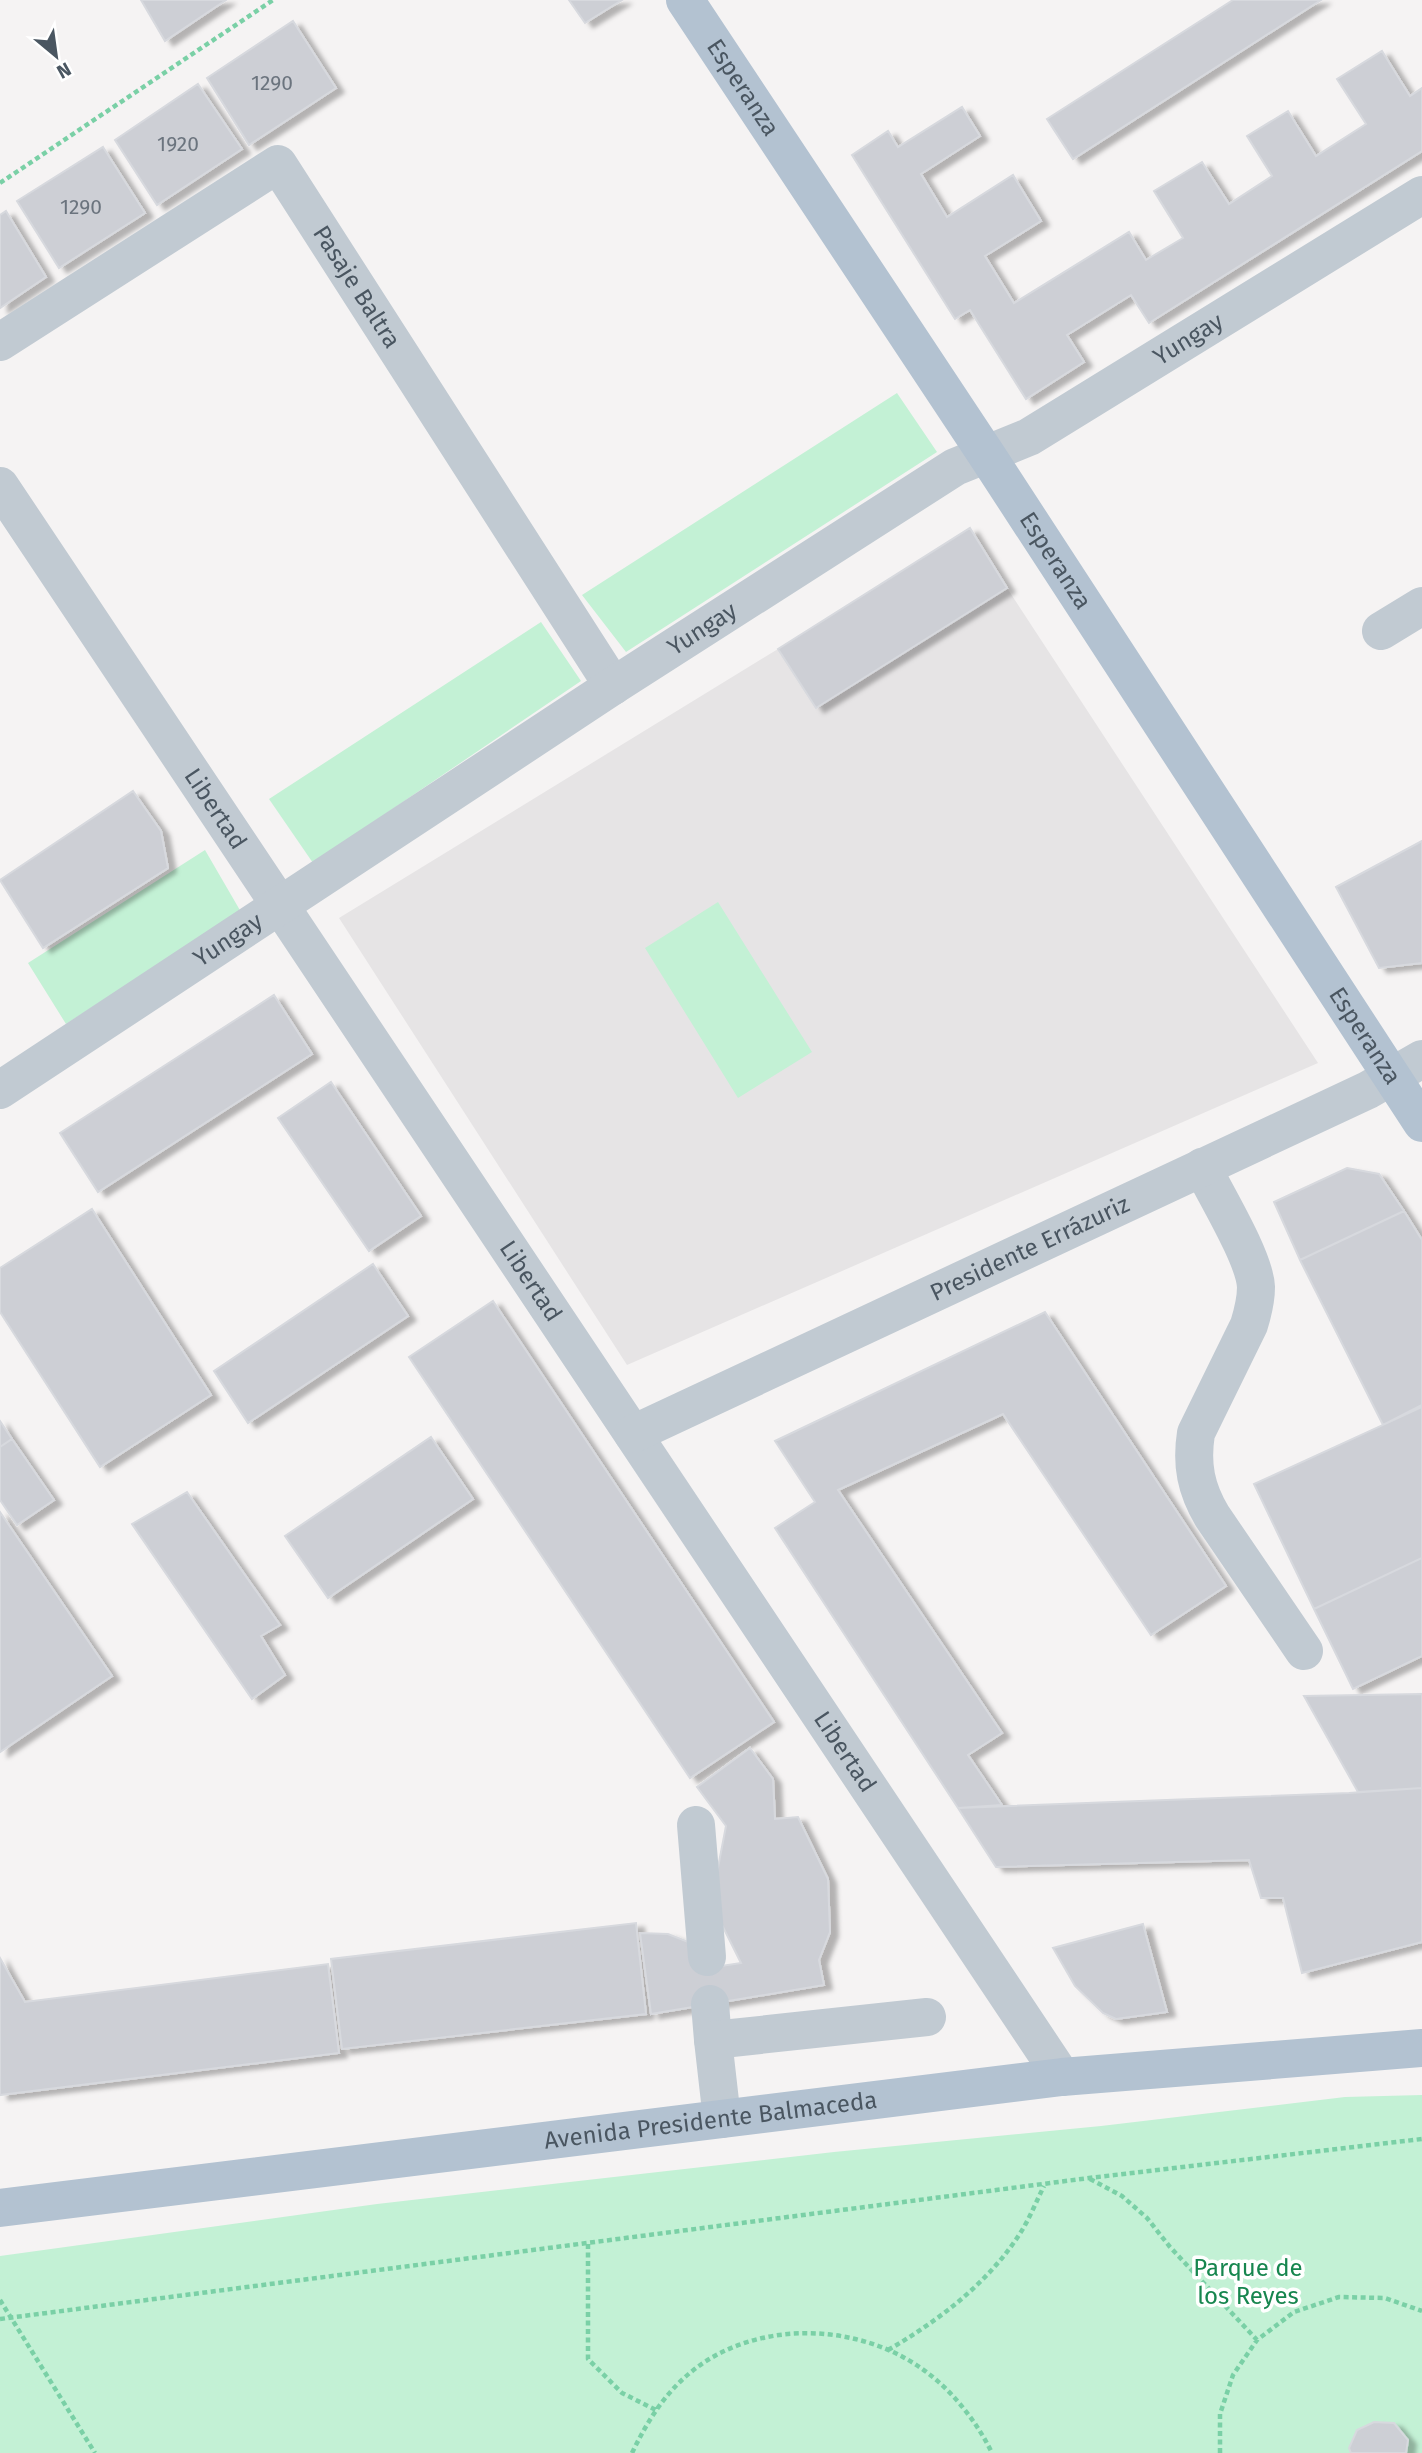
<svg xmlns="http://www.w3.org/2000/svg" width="1422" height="2453" viewBox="0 0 1422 2453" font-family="'Fira Sans',sans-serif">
  <defs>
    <filter id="shadow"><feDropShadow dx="8" dy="4.5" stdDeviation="2" flood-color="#0004"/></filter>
  </defs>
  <rect width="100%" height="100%" fill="#f5f3f3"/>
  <path fill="#e6e4e5" d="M1007,588L1318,1063L627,1365L339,918L778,649L816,708Z"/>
  <path fill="#c3f1d5" d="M897,393L937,452L626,652L582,595Z
    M541,622L581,681L313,863L269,799Z
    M205,850L241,912L66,1024L28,963Z
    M718,902L812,1052L738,1098L645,948Z
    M1422,2095V2453H0V2256L377,2204L834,2152L1101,2126L1345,2097Z"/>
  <path fill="#cdcfd5" stroke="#d7d9de" stroke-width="2" filter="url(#shadow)" d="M141,0H226L165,41Z
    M569,0H622L585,23Z
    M1233,0H1321L1073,159L1047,119Z
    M293,21L336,88L249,145L207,78Z
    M1382,51L1410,96L1422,88V151L1149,323L1131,295L1067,335L1084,362L1026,399L970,310L955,319L852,155L888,131L898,147L962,107L980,136L921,174L947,217L1013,175L1041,221L985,256L1014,303L1129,232L1146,260L1183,238L1154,191L1202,162L1229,204L1272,176L1247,136L1288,111L1316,156L1366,124L1337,79Z
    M198,84L242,149L157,205L115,140Z
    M103,147L145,213L59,268L17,201Z
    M6,211L46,277L0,308V215Z
    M970,528L1007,588L816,708L778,649Z
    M133,791L161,831L168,868L43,948L0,880Z
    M1422,841V963L1379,968L1336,887Z
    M274,995L312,1054L98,1192L60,1133Z
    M331,1082L421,1216L369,1251L278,1118Z
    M1347,1168L1379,1174L1404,1211L1300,1260L1274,1202Z
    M92,1209L211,1395L100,1467L0,1312V1268Z
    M1404,1211L1422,1240V1405L1383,1425L1300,1260Z
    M373,1264L408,1316L248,1423L214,1371Z
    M493,1301L774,1722L690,1778L409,1357Z
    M1045,1312L1226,1586L1151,1635L1003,1414L838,1490L1002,1733L968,1755L1002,1805L958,1808L775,1528L815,1502L775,1441Z
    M1422,1407V1558L1314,1609L1254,1484Z
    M0,1421L12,1439L0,1447Z
    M431,1437L473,1499L328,1598L285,1536Z
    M12,1439L54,1500L17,1525L0,1500V1447Z
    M187,1492L280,1625L261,1636L285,1675L252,1699L132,1524Z
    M0,1512L112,1676L0,1752Z
    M1422,1558V1656L1353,1689L1314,1609Z
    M1422,1694V1788L1358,1792L1304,1696Z
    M750,1748L773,1779L775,1819L798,1817L828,1879L830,1932L819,1960L824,1985L651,2014L640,1933L668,1934L691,1943L715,1967L741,1963L717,1915L715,1883L726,1826L697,1787Z
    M1422,1788V1942L1302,1973L1283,1898H1261L1249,1860L996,1867L958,1808L1349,1793Z
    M636,1923L646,2014L342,2049L331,1959Z
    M1143,1924L1167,2012L1116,2019L1103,2013L1075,1986L1053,1948Z
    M0,1958L25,2002L328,1964L339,2053L0,2095Z
    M1374,2422L1394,2423L1408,2440L1406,2453H1351L1349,2448L1357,2430Z"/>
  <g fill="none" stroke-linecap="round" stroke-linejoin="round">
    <path stroke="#7ad0a6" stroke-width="4.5" stroke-dasharray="5 3.5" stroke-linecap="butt" d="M0,183L273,0
      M1090,2179L1122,2196L1147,2218L1170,2247L1257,2340
      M588,2244V2359L622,2393L656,2410
      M0,2300L95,2453
      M0,2319L1089,2178L1422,2139
      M888,2350C938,2321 987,2284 1019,2235C1029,2220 1036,2202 1044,2186
      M632,2453C647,2422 664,2394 691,2372C757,2318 863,2322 929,2374C955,2394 978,2424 992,2453
      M1220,2453V2414L1233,2375L1257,2340L1294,2312L1339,2297L1385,2298L1422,2311"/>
    <g stroke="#c1cad2" stroke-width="38">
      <path id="s1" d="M0,342L278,164L613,686"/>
      <path id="s2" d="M0,486L1062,2077"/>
      <path d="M1381,631L1422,606"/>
      <path id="s3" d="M0,1090L613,686L955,467L1029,437L1422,195"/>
      <path d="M1202,1167C1216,1195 1255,1259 1256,1287C1256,1301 1253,1312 1249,1325L1196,1433C1191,1465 1196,1489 1212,1516L1304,1651"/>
      <path id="s4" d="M633,1434L1368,1090L1422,1059"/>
      <path d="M696,1825L707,1957"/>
      <path d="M710,2004L713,2040"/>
      <path d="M722,2119L713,2040L927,2017"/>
    </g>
    <g stroke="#b3c2d1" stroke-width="38">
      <path id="s5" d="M685,0L986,454L1422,1123"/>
      <path id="s6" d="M0,2208L1062,2077L1422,2048"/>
    </g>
  </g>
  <g text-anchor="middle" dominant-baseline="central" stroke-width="7" stroke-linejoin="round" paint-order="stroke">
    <g font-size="21" fill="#6b747e">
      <text x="272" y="83">1290</text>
      <text x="178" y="144">1920</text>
      <text x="81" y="207">1290</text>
    </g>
    <g font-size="24" fill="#4a5661" stroke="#fff">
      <text stroke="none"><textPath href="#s5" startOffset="105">Esperanza</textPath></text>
      <text stroke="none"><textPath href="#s1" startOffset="476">Pasaje Baltra</textPath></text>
      <text stroke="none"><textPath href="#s3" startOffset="1407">Yungay</textPath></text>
      <text stroke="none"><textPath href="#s5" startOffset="672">Esperanza</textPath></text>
      <text stroke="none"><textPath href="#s3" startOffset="840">Yungay</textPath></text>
      <text stroke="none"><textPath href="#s2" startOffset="388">Libertad</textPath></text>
      <text stroke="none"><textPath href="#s3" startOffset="273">Yungay</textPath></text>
      <text stroke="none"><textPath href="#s5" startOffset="1239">Esperanza</textPath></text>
      <text stroke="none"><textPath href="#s4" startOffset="438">Presidente Errázuriz</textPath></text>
      <text stroke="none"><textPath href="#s2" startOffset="956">Libertad</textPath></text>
      <text stroke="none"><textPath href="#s2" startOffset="1522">Libertad</textPath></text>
      <text stroke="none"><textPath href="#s6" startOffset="716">Avenida Presidente Balmaceda</textPath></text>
    </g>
    <g font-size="24" fill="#17864f" stroke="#fff">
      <text x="1248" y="2268">Parque de<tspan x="1248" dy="28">los Reyes</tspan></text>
    </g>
  </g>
  <g transform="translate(56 56) rotate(151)" stroke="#ffffff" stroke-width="5" paint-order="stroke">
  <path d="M0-5L12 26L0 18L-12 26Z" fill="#4a5661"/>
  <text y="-10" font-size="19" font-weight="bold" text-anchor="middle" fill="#4a5661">N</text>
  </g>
</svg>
